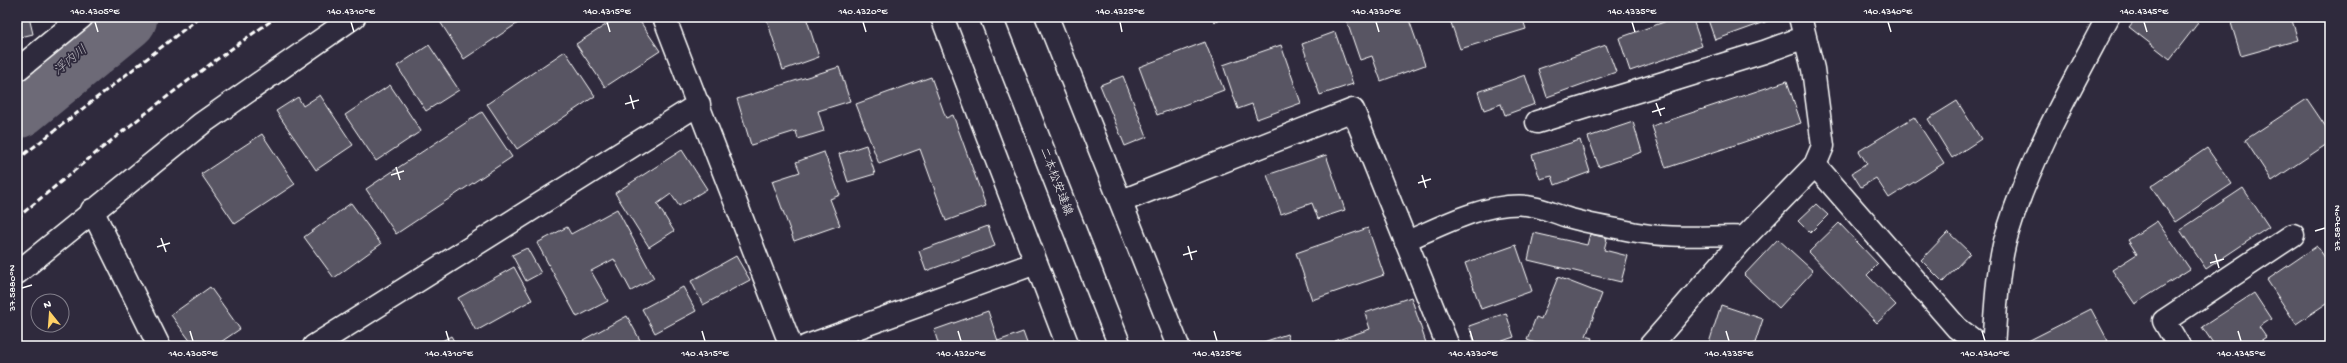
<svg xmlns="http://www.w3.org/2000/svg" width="2347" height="363" viewBox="0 0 2347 363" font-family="'Gochi Hand','Klee One',sans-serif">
  <rect width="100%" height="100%" fill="#2f2a3d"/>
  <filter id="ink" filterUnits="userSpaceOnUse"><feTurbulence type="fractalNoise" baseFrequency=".025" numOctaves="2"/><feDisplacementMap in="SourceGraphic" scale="8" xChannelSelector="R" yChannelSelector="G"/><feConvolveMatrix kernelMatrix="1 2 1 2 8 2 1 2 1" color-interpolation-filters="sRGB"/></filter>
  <g filter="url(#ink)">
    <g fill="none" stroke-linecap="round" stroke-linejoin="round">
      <path stroke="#6d6a77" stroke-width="67" d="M17,105L124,17"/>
    </g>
    <path fill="#595564" stroke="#fff" d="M17,17H29L33,34L17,38Z
      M437,17H527L464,59Z
      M618,17H637L660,51L605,87L576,44Z
      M766,17H806L819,57L783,70Z
      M1212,17H1223L1215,22Z
      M1363,17H1372L1373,19L1380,17H1408L1425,65L1381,81L1372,56L1360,60L1347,22Z
      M1449,17H1522L1526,29L1460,49Z
      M1678,17H1692L1702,46L1630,71L1619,38Z
      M1707,17H1779L1715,40Z
      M2137,17H2190L2198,23L2170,59L2129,27Z
      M2252,17H2291L2298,40L2241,56L2231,23Z
      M1335,32L1353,84L1320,95L1302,44Z
      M1205,42L1224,90L1157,115L1139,67Z
      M429,45L459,90L426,111L397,66Z
      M1281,45L1301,103L1257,119L1252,104L1238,109L1223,65Z
      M1606,45L1616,72L1547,97L1538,69Z
      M565,51L595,96L517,149L487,104Z
      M839,67L850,101L818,111L824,131L798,139L796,131L751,145L737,99Z
      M1525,75L1535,104L1505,115L1501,104L1484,110L1478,92Z
      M1123,76L1147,137L1125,146L1100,85Z
      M931,77L946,118L953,115L986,206L946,221L920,149L879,164L856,104Z
      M1787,81L1801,123L1666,168L1652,126Z
      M390,85L421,131L376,161L345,115Z
      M320,95L353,145L316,170L276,111L298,97L303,106Z
      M2307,99L2330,133V142L2272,181L2245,140Z
      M1957,101L1981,139L1952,158L1928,119Z
      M482,112L512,157L396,234L366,189Z
      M1914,117L1944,163L1889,198L1876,178L1861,187L1852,173L1867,164L1859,151Z
      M1633,122L1642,152L1599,167L1588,137Z
      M262,134L295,184L235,224L201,174Z
      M1580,140L1590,172L1555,185L1552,176L1540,179L1532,155Z
      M866,145L875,174L848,182L839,154Z
      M2207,148L2232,184L2175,222L2151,186Z
      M682,150L707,189L679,206L671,194L657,204L674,231L649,247L615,193Z
      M824,152L840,195L830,199L840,225L794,241L772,181L800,172L796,162Z
      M1326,155L1345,210L1318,219L1312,203L1281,214L1267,175Z
      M2243,188L2269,227L2206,269L2180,230Z
      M351,203L381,244L334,278L304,237Z
      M1816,204L1828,215L1810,233L1798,221Z
      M617,209L654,278L631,291L614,259L591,271L608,301L577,317L537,243L567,227L571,234Z
      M2157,221L2190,269L2135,304L2112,270L2137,254L2128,240Z
      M1839,223L1878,264L1867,275L1896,305L1877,323L1809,252Z
      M988,226L995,246L926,271L919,251Z
      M1368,228L1384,275L1312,300L1296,253Z
      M1948,232L1970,253L1943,282L1921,260Z
      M1534,233L1587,245L1590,234L1607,238L1604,250L1628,256L1621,282L1528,260Z
      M1778,239L1813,271L1779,308L1744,275Z
      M1516,245L1532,291L1481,309L1465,263Z
      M2317,246L2330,265V301L2296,324L2267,280Z
      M527,248L541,273L526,281L512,255Z
      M736,256L750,280L703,305L691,281Z
      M514,267L532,300L476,331L458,298Z
      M1558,277L1602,294L1586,336L1593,338L1590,346H1543L1527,340L1536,317L1541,319Z
      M210,287L240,329L215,346H194L171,315Z
      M683,287L696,311L655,333L642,309Z
      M2254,293L2271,319L2259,327L2266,337L2253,346H2215L2202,327Z
      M1411,297L1427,346H1337L1335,341L1370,329L1365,313Z
      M1721,305L1763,319L1754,346H1708Z
      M2091,309L2108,341L2098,346H2031L2028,341Z
      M988,311L998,341L1023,332L1028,346H939L934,330Z
      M1506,313L1514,337L1488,346H1476L1469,326Z
      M627,316L640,340L629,346H587L583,340Z
      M1287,334L1291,346H1252Z
      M451,336L457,346H433Z"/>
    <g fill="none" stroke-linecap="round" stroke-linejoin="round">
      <defs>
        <path id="lane" d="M1404,242C1441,226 1479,205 1519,205C1536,205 1550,212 1566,217C1588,224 1611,227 1634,232C1670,239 1709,235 1746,236"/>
        <path id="street" d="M664,17L791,346
          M942,17L1068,346
          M1047,17L1178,346
          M1800,17L1813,69L1823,146L1815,165L1957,328L1981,346
          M17,70L82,17
          M1537,122L1764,52L1805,37
          M1122,201L1353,110L1448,346
          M92,210L159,346
          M17,273L201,124L354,17
          M314,346L699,104
          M807,346L1036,263
          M1650,346L1746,236L1815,165
          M1993,346C1996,311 1997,264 2008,231C2031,156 2071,87 2108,17
          M2179,346L2164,321L2293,235"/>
        <path id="secondary" d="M991,17L1120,346"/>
      </defs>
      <use href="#lane" stroke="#fff" stroke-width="22"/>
      <use href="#street" stroke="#fff" stroke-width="25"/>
      <use href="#secondary" stroke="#fff" stroke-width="25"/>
      <use href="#lane" stroke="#2f2a3d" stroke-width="19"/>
      <use href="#street" stroke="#2f2a3d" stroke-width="22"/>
      <use href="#secondary" stroke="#2f2a3d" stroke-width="22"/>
      <path stroke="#fff" stroke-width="3" stroke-dasharray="6 3" stroke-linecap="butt" d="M17,160L200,17
        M17,218C101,148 187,78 277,17"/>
    </g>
  </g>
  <path fill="none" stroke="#fff" stroke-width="1.5" d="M95,22L98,32M351,22L354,32M607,22L610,32M863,22L866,32M1120,22L1122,32M1376,22L1379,32M1632,22L1635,32M1888,22L1891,32M2144,22L2147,32M630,95L634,109M1656,103L1661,116M625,104L639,100M1652,112L1665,108M396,167L400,180M391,175L404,171M1422,175L1426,188M1418,183L1431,179M2315,231L2325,228M161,238L166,252M1188,246L1192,260M157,247L170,243M2215,254L2219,268M1183,255L1197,251M2210,263L2224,259M22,288L32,285M190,331L193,341M446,331L449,341M702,331L705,341M958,331L961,341M1214,331L1217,341M1470,331L1473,341M1726,331L1729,341M1982,331L1985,341M2238,331L2241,341"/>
  <g text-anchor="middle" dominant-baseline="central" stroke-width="3.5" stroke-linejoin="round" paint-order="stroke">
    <g font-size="12" fill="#fff" stroke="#2f2a3d">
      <text transform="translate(1055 182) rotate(69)">二本松安達線</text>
    </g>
    <g font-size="13" font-style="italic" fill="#b6b4bb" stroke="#2f2a3d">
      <text transform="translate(71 61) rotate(-39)">浮内川</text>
    </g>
  </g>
  <rect width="2347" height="363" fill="none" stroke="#2f2a3d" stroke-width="44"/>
  <g transform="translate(50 313) rotate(343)"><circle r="19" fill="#2f2a3d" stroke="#827f8b"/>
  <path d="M0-3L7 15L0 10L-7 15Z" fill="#ffd166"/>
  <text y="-6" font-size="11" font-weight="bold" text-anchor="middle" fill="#ffffff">N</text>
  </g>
  <rect x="22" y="22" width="2303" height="319" fill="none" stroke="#fff" stroke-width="1.5"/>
  <g font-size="10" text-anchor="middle" fill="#fff">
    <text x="95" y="14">140.4305°E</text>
    <text x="351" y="14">140.4310°E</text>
    <text x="607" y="14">140.4315°E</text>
    <text x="863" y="14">140.4320°E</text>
    <text x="1120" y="14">140.4325°E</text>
    <text x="1376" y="14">140.4330°E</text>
    <text x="1632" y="14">140.4335°E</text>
    <text x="1888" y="14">140.4340°E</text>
    <text x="2144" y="14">140.4345°E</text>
    <text transform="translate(2336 228) rotate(-90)" y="4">37.5870°N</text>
    <text transform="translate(11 288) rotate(-90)" y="4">37.5880°N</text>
    <text x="193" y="356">140.4305°E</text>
    <text x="449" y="356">140.4310°E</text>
    <text x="705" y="356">140.4315°E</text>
    <text x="961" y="356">140.4320°E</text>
    <text x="1217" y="356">140.4325°E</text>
    <text x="1473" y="356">140.4330°E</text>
    <text x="1729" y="356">140.4335°E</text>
    <text x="1985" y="356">140.4340°E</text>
    <text x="2241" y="356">140.4345°E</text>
  </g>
</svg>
